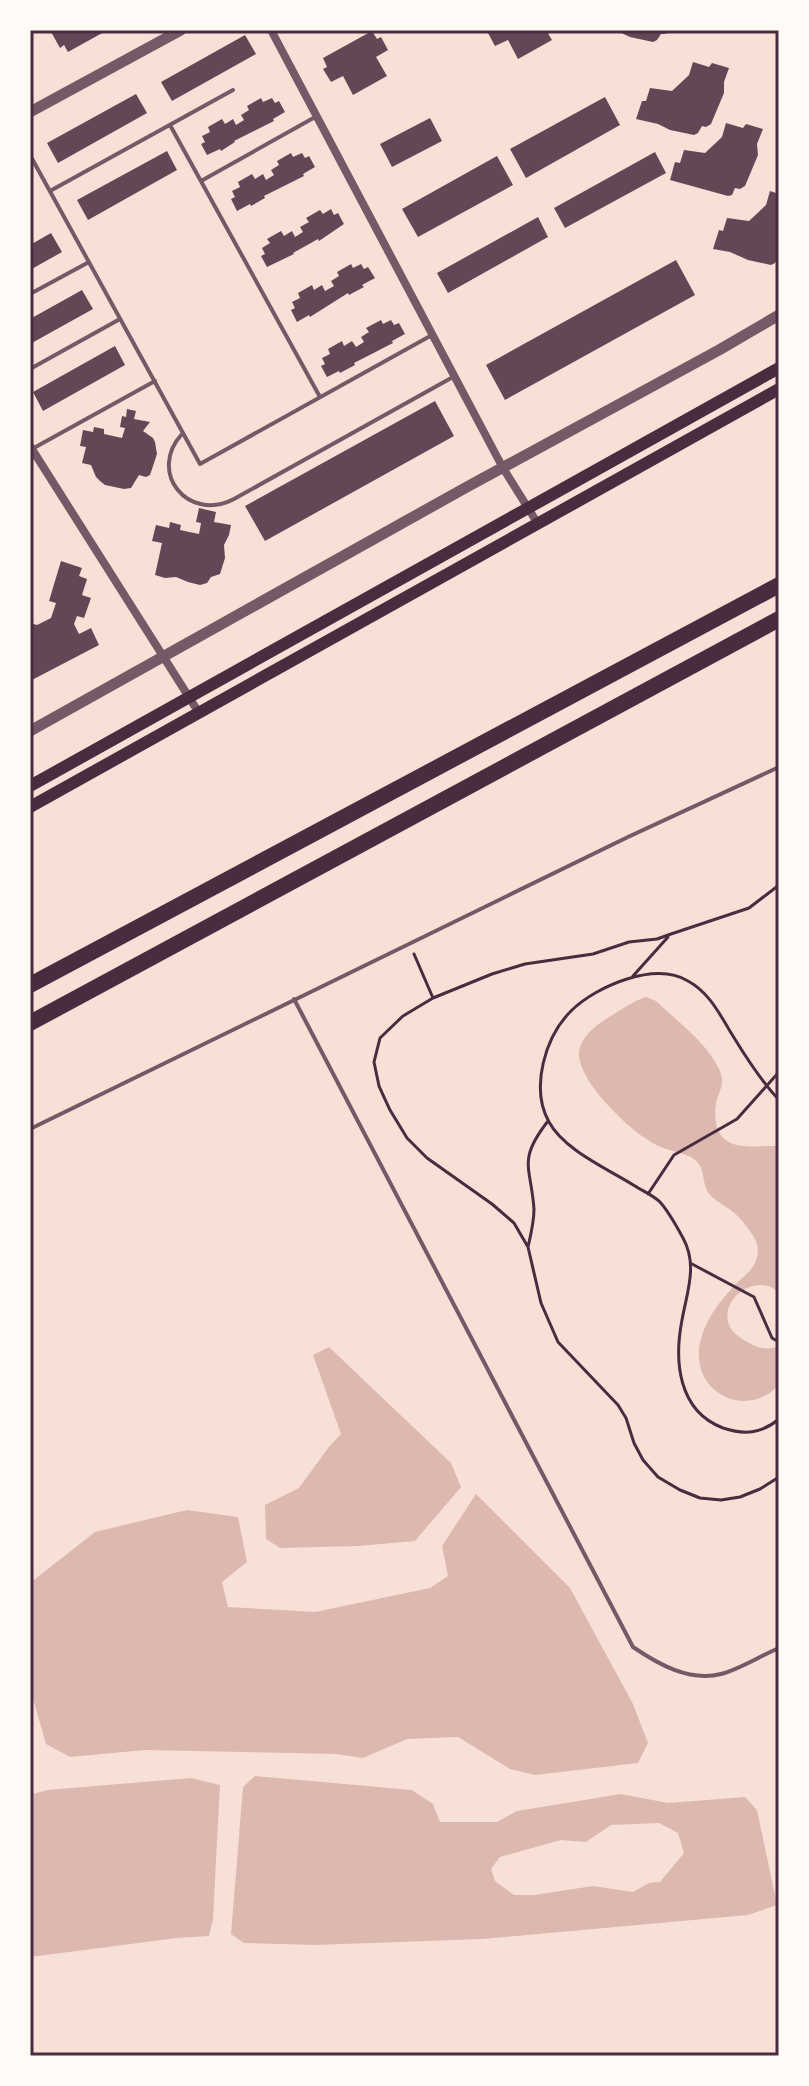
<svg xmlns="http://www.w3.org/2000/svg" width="809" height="2086" viewBox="0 0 809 2086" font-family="Lato,sans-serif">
  <rect width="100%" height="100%" fill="#f7e1d7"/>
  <path fill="#dcb8b0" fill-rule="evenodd" d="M646,997L656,1001C678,1022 706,1042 719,1069C725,1081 721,1088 717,1099C715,1106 715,1116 716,1123C722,1154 756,1145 779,1146V1292C775,1290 772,1287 768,1286C748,1280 723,1300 728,1321C730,1332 740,1338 749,1343C759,1349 769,1350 779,1346C779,1355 782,1374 779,1382C777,1388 771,1393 766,1395C738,1411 702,1393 699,1359C697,1331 716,1305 735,1285C740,1279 748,1274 752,1268C758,1259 760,1249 755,1239C750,1230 740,1217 732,1211C724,1205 713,1200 708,1192C701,1180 706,1169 695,1160C685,1152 672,1152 661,1147C655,1145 650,1141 645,1138C624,1124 571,1074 580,1047C585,1033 597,1025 609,1017C621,1010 633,1001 646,997Z
    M329,1347L451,1463L461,1487L415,1541L358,1546L280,1548L266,1539L265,1505L299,1488L328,1448L341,1434L313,1355Z
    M476,1494L570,1588L633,1704L648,1743L638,1763L535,1775L510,1769L458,1737L407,1739L363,1758L336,1754L145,1750L70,1757L46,1744L30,1688V1583L95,1532L187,1510L238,1517L247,1562L222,1582L228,1607L315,1612L430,1588L448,1576L442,1546Z
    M255,1776L412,1790L433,1804L440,1822H497L517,1811L621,1794L668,1803L745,1797L757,1810L777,1905L748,1915L483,1939L315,1945L244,1943L231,1934L243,1787ZM659,1823L678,1833L684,1853L660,1882L649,1883L633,1892L593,1886L534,1895H514L495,1881L491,1869L500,1857L561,1840L586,1842L611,1825Z
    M191,1778L220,1785L213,1919L209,1936L177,1938L30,1957V1795L47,1790Z"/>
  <path fill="#644757" d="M50,30H103L104,32L68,52L64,45L60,48Z
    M493,30H546L552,40L518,59L508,40L495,46L488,33Z
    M615,30H673L665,34H661L657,40L653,42L630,37Z
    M372,31L377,39L381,37L388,50L376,57L387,76L353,95L343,76L331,82L323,69L327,67L323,58Z
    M245,35L256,54L172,101L161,82Z
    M693,62L709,67L712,63L729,68L724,82V93L711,124L706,127L702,126L698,133L694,135L670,130L658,124L636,119L642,101H646L650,88L672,91L689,75Z
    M136,94L147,113L58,163L47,143Z
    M605,97L620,125L526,178L510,149Z
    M261,98L263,102L272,98L275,103L279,101L285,112L273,119L274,121L234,141L235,142L221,151L220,149L207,155L201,144L205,142L202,136L210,132L208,127L222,119L225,124L233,119L236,125L244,120L241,115L249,110L247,106Z
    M430,118L442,141L392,167L380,144Z
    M726,123L743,128L746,124L763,129L757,144L758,155L745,186L740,189L735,188L732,195L728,196L670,180L675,162L680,163L684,150L705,153L722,137Z
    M167,151L177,170L88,220L77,200Z
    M655,152L666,173L565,228L554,208Z
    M291,153L293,157L302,153L305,158L309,156L315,167L303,174L304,176L264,196L265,198L251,206L250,204L237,211L231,199L235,197L232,191L240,187L238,182L252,174L255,179L263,174L266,180L274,175L271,170L279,165L277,161Z
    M497,156L513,185L418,237L402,209Z
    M770,191L779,194V256L775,263L771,265L748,260L730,252L713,249L719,230L723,231L727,218L749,221L766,205Z
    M331,209L334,215L338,213L344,224L319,241L318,239L293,253L294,254L267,267L261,256L265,254L262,248L270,243L267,239L281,231L284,236L292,231L295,237L303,232L300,227L309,222L306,218L320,210L323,214Z
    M538,217L548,237L448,293L437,273Z
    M51,233L62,252L30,270V245Z
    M676,260L695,295L505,400L486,365Z
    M351,264L353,268L361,264L364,269L368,267L375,278L362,285L364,287L349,295L348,293L310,317L309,315L297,322L291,310L295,308L292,302L300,298L298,293L312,285L314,290L322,285L325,291L334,286L331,281L339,276L337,272Z
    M82,290L93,309L30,344V319Z
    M381,320L383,324L391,320L394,325L399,323L405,334L392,341L393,343L354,363L355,365L340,373L339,371L327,377L321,366L325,364L322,358L330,354L328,349L342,341L344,346L352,341L356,347L364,342L361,337L369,332L366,328Z
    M115,346L125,365L43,411L33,392Z
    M435,401L454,436L265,541L245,506Z
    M127,409L136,411L134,419L150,422L143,431L153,438L155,442L157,454L150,475L146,477L139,475L131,488L124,489L105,485L100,481L96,477L91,465L82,463L86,447L80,446L83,430L93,432L94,427L104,429V434L122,438L125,428L120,427L122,416L126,417Z
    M199,508L216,512L214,522L231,525L229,535L224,545L225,558L220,574L211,577L207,583L200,585L188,582L176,577L165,578L155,575L162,543L152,541L156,525L169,528L170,522L181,525L180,530L199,534L201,523L196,522Z
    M61,561L82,568L79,576L87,579L82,595L91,598L84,618L77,616L74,624L79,634L91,628L99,645L30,681V659L33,658L30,651V623L37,625L51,618L56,603L49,601Z"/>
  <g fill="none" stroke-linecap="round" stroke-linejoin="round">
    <path stroke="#4a2c40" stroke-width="3" d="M779,885L749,908L671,934L657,939L629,942L593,954L525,964L492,974L433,998L403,1016L380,1038L374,1062L379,1086L390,1110L407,1138L427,1158L492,1204L514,1223L528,1247L541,1303L558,1342L618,1405L626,1418L634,1443L643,1460L658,1477L680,1490L700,1498L721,1500L740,1497L760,1489L779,1477
      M414,954L433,998
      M633,976L668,937
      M779,1100C761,1081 747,1059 733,1036C720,1015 710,993 688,981C655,961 597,986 572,1010C545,1036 530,1088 549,1122C564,1150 608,1169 635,1186C643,1191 654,1196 660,1202C669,1212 677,1227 683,1238C698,1265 687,1292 682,1320C674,1361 678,1411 723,1428C744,1435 761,1434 779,1419
      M648,1194L674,1155L737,1119L779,1072
      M528,1247C531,1234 534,1222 534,1209C531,1166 517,1161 548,1121
      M692,1264L754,1297L772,1338L779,1342"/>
    <path stroke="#755966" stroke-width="4" d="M170,125L320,397
      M30,155L200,464L432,335
      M201,181L317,116
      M50,191L233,90
      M30,294L89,262
      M30,369L120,319
      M182,434C147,472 188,523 234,499L453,377
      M32,449L155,381
      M294,999L633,1647C658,1664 689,1682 721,1674C738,1670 762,1655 779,1648
      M30,1129L628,837L779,767"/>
    <path stroke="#755966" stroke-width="8" d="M271,30L503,468L538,524
      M30,446L199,713"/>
    <path stroke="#755966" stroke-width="11" d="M30,112L181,30
      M30,731L465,488L719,350L779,315"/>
    <path stroke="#4a2c40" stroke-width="12" d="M30,786L779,368
      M30,807L779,389"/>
    <path stroke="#4a2c40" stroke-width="16" d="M30,985L779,585
      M30,1023L779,619"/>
  </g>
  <rect width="809" height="2086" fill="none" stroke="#fffaf5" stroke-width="64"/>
  <rect x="32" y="32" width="745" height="2022" fill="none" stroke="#4a2c40" stroke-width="3"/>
</svg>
